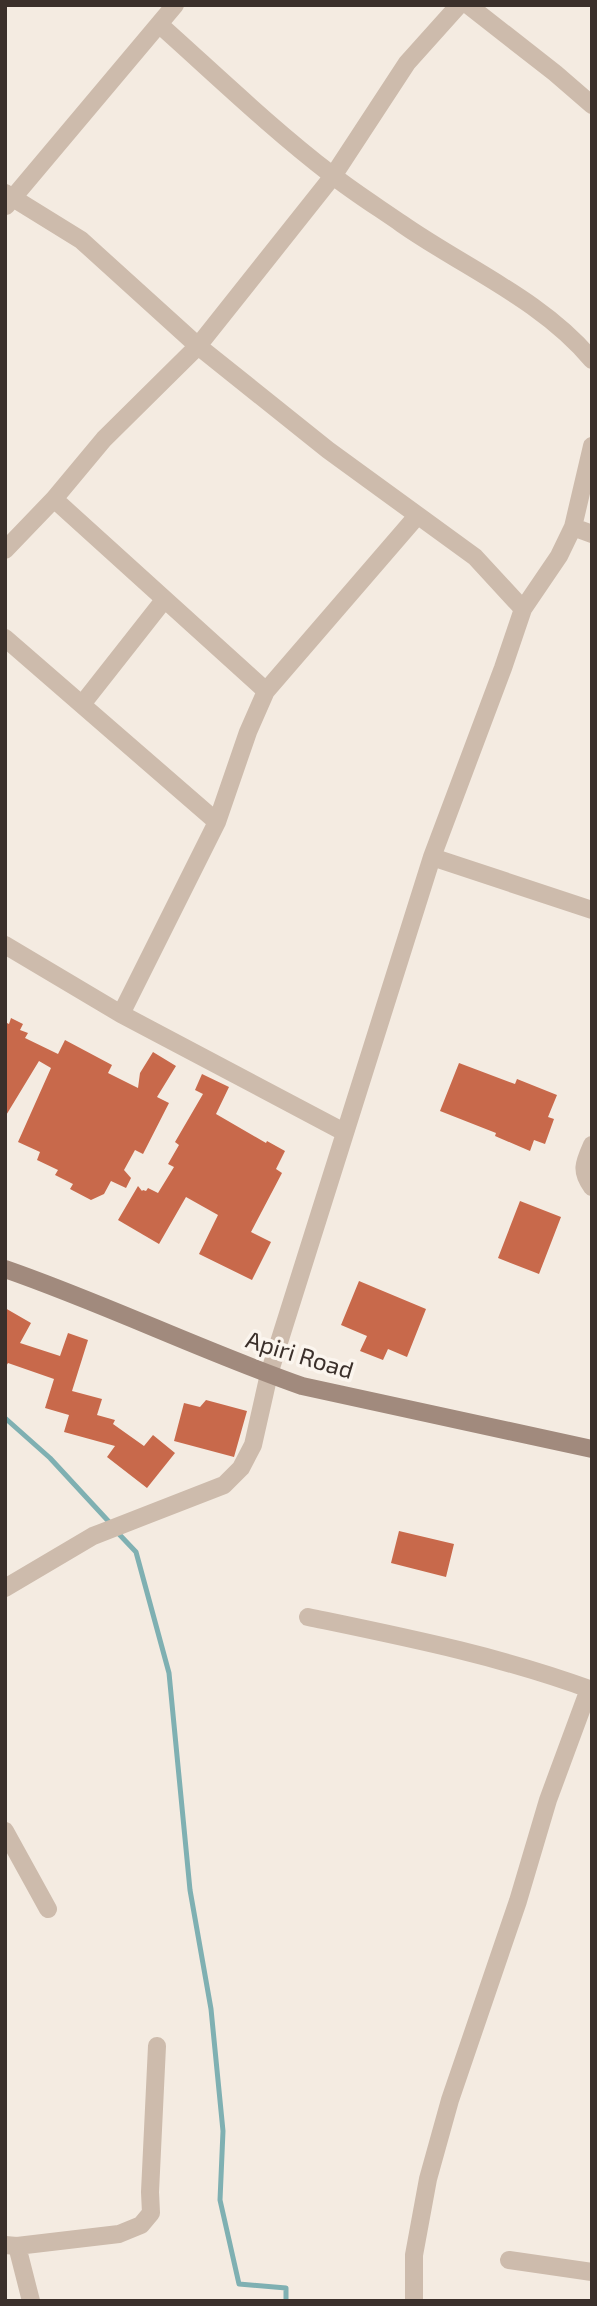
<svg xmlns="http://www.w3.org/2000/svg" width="597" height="2306" viewBox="0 0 597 2306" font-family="'Exo 2',sans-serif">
  <rect width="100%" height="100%" fill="#f4ebe1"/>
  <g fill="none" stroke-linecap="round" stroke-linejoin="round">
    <path stroke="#7fb0b2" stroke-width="5" d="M5,1418L50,1458L111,1524
      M117,1532L136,1552L169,1673L190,1890L211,2009L223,2131L220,2200L239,2284L286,2288V2301"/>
  </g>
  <path fill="#c8694b" d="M11,1018L23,1024L20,1030L28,1033L25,1038L58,1054L65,1040L112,1065L108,1073L138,1088L140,1073L153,1052L176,1066L157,1097L169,1103L143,1154L135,1150L124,1170L131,1178L126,1188L111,1181L104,1194L91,1200L70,1189L73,1184L55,1175L58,1170L37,1160L40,1152L18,1142L51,1068L39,1061L5,1117V1022L9,1024Z
    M459,1063L515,1084L517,1079L557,1095L548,1117L554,1119L545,1144L534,1140L530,1151L495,1136L496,1133L440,1111Z
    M202,1074L229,1087L216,1114L266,1143L267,1141L285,1151L276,1169L282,1173L251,1232L271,1242L252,1280L199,1254L218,1215L186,1197L159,1244L118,1220L138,1186L142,1191L143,1190L146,1191L148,1188L158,1193L174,1167L168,1164L179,1145L175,1142L203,1094L195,1090Z
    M520,1201L561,1217L539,1274L498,1258Z
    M359,1281L426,1309L407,1357L388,1349L383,1360L360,1351L367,1336L341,1325Z
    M5,1308L31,1323L20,1343L60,1356L68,1333L88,1340L72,1391L102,1399L97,1415L115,1420L113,1424L144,1446L153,1435L175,1453L147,1488L107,1457L115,1446L64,1432L69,1415L45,1408L54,1379L8,1363L5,1368Z
    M206,1400L247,1411L234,1457L174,1441L184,1403L200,1407Z
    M399,1531L454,1544L446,1577L391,1563Z"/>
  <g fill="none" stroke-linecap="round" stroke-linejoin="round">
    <path stroke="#cdbbac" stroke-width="18" d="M468,5L555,73L592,105
      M160,25C217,76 272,129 332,175C355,193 379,208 402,224C465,268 542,300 592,360
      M5,193L81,240L198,346L328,450L475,557L523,609
      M6,206L175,5
      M54,499L266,691
      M573,527L592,534
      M5,550L54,499L104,439L198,346L333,176L407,63L459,5
      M5,638L217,822
      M83,703L164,600
      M432,857L592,910
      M5,945L121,1014L344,1132
      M121,1014L217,822L248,732L266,691L417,516
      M592,1145C584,1163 580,1171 592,1187
      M5,1588L93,1536L224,1485L241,1468L253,1445L269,1374L432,857L503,668L523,609L559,556L573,527L592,446
      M308,1617C404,1637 500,1656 592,1690
      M5,1831L48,1909
      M5,2245L17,2246L119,2234L141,2225L151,2213L150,2192L157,2046
      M17,2246L31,2301
      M509,2260L592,2272
      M414,2301V2255L428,2179L450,2100L518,1901L548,1800L589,1689"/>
    <path stroke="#a18a7d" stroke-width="18" d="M5,1269C106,1304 202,1351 302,1386L592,1449"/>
  </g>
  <g text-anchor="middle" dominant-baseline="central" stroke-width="7" stroke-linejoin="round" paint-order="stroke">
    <g font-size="24" fill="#3b302b" stroke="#fbf5ee">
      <text transform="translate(300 1354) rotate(17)">Apiri Road</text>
    </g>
  </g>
  <rect width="597" height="2306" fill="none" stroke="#3b302b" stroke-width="14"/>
</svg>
